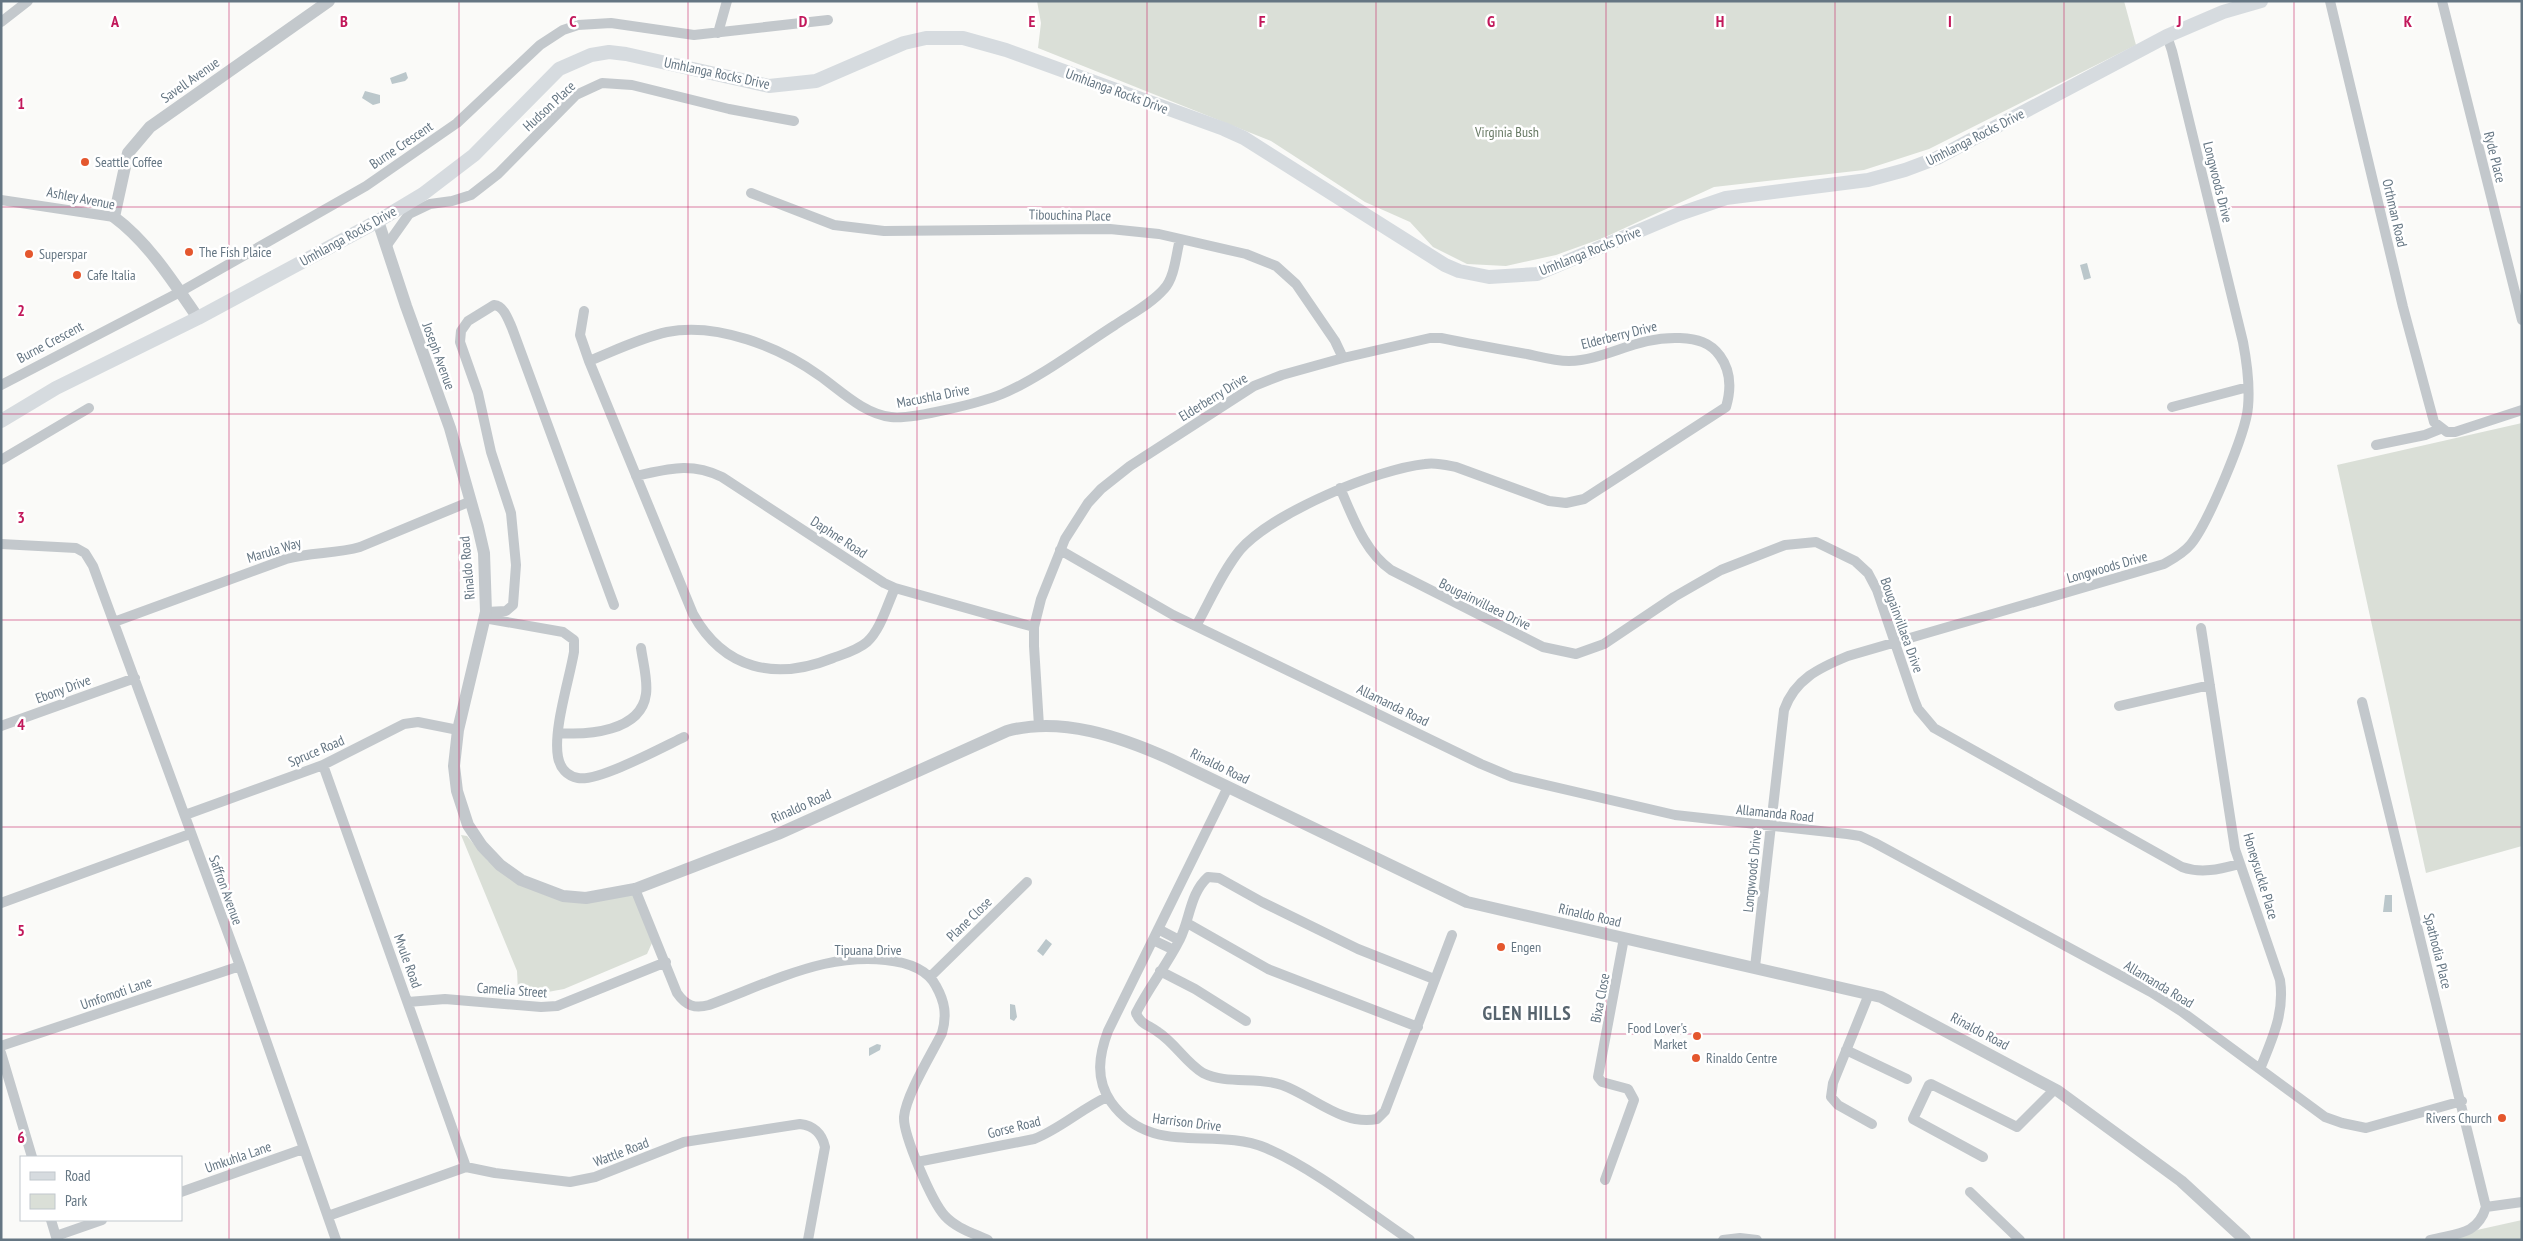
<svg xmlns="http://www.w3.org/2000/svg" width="2523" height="1241" viewBox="0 0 2523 1241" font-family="'PT Sans Narrow',sans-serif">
  <rect width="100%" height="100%" fill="#fafaf8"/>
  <path fill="#dadfd7" d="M1037,1H2124L2136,45L1929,149L1864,170L1714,187L1603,238L1556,255L1506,266L1467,264L1433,247L1410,222L1365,202L1271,141L1038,48L1041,23Z
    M2522,423V846L2426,873L2337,465Z
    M461,835L467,836L488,861L534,885L589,899L632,887L652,943L647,954L564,989L537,994L518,991L517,971Z
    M2522,1220V1240H2440L2450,1236Z"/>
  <path fill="#bbc7cb" d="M406,72L408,78L405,81L392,84L390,78Z
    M365,91L380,95V103L373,105L362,98Z
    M2087,263L2091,278L2084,280L2080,265Z
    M2385,895H2392V912H2383Z
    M1046,939L1052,944L1043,956L1037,951Z
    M1010,1004L1015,1005L1017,1017L1014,1021L1010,1019Z
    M877,1044L881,1045L880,1050L869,1056V1048Z"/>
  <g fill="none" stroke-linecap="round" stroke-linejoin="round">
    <path stroke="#c3c8cc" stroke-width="10" d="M2330,1L2403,307L2434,422L2447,432H2455L2522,410
      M2442,1L2522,320
      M1,22L28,1
      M718,33L727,1
      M751,193L834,225L884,231L1110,229L1159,234L1246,254L1276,266L1296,284L1335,341L1343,358
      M1,200L114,217
      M387,245L409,214L430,204L452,201L471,195L498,174L576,95L602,83L632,85L729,109L794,121
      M584,311L580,335L589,361L693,614C724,670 776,681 833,658C844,654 858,650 867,642C881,629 887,605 895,588
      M589,361C614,351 640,338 667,332C717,322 780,347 820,376C841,391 864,414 891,417C911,420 983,402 1002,394C1038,379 1082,346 1115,325C1131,314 1151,304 1164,289C1175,277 1176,254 1180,239
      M1,385L180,292L366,186L457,123L540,45L563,30L578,25L611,23L694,35L828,20
      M2172,407L2248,387
      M2376,445L2425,435L2440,429
      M1,460L89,408
      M636,476C669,469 690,462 722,477L884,583L895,588L1034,627
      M1340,488C1353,517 1364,551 1391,570L1543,647L1576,654L1604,644L1674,597L1721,570L1785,545L1816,542L1855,561L1868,573L1877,590L1914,699L1918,709L1934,728L2182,867C2202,874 2220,869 2239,864
      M1,544L76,548L85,553L93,566L240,966L336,1240
      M1060,550L1173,615L1481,764L1512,777L1675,815L1847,834L1860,836L1875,843L2151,992L2181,1011L2325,1117L2342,1123L2366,1128L2462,1101
      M486,612L506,611L513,605L516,565L511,513L491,452L478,393L460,342L461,331L468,321L494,305C504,306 508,319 512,328L614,605
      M484,618L563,632L574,640V652C569,681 553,730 558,757C560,768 567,776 578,778C598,782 663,747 684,737
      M114,622L286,559C311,552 336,554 360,547L471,501
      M2201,628L2235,849L2280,980C2285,1013 2272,1039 2260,1069
      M2362,702L2486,1207
      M2119,706L2210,685
      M1,726L135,678
      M1039,726L1034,646V627L1041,599L1065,539L1088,503L1101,489L1130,466L1254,386L1282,375L1343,358L1430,338H1441C1470,344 1498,349 1527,354C1541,357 1555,361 1569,361C1607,360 1636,336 1680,338C1697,339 1710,342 1720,356C1731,371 1731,390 1726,407L1584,499L1566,503L1549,501L1456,467C1446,465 1435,462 1425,464C1377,469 1272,513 1240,550C1222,572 1210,601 1196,626
      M559,733C587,735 641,732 646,694C648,680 643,663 641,648
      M323,765L466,1167
      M1228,787L1108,1031C1099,1055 1095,1079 1111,1102C1151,1158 1212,1126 1266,1148C1313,1168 1367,1211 1410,1240
      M185,815L323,765L404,724L418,722L458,730
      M635,889L677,993C686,1006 695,1009 709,1005C747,991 785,973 824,964C856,957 919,953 936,986C945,1002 947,1015 942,1033C931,1055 906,1095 904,1117C903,1135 932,1202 945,1216C956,1228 973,1233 988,1240
      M1,903L190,834
      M1187,923L1268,969L1418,1027
      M1158,929L1179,940
      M1153,940L1174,950
      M1755,967L1784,710C1795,679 1819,668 1848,656L2164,564C2173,559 2184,553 2191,544C2208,523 2246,433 2248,407C2250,385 2247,363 2243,342L2172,51L2167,36
      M1160,971L1195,989L1246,1021
      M931,976L1027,882
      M1434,979L1358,949L1262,902L1219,878L1208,877C1190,893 1190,919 1180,939C1167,965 1149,987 1136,1013C1140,1024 1149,1025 1158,1032C1175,1043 1186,1063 1203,1073C1227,1085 1257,1076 1282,1085C1313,1096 1342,1126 1377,1119L1385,1111L1452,935
      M1869,994L1833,1083L1831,1097L1838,1105L1872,1124
      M408,1002L445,999L541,1007L557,1006L666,962
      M1,1046L240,966
      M1846,1050L1907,1079
      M1,1053L32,1157
      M1983,1157L1913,1119L1929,1085L1931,1084L2017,1127L2055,1089
      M917,1162L1034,1139C1060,1129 1081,1109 1107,1097
      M1605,1180L1634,1100L1628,1089L1602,1082L1598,1077L1624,938
      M181,1192L303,1149
      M1970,1192L2020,1240
      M328,1216L466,1167L495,1173L570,1182L595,1177L684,1142L800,1124C815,1126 822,1134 825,1147L808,1240
      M51,1220L57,1240
      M56,1236L102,1220
      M1723,1240L1740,1238L1757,1240
      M2430,1240C2456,1233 2477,1236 2486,1207L2522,1202"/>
    <path stroke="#c3c8cc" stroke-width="12" d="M378,221L406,306L450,428L478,527L484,553L486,612L458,730L454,766L457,791L468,825L482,846L500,865L521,880L563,896L586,898L635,889L778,834L1007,731C1061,716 1121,737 1170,759L1467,902L1881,997L2058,1091L2181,1181L2245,1240
      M198,318C174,283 149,243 114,217L128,153L150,127L329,1"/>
    <path stroke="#d6dbdf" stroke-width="14" d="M1,421L56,388L198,318L378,221L423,194L474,155L559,69L591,55L609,52L626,54L769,86L816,81L904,43L926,38H963L1006,50L1224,129L1244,138L1445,265L1459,271L1489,277L1537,274L1679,214L1726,198L1868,180L1905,170L1937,158L2167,36L2223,12L2261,1"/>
  </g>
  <path fill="none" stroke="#c2185b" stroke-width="1" stroke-opacity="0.55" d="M229,1V1240M459,1V1240M688,1V1240M917,1V1240M1147,1V1240M1376,1V1240M1606,1V1240M1835,1V1240M2064,1V1240M2294,1V1240M1,207H2522M1,414H2522M1,620H2522M1,827H2522M1,1034H2522"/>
  <g fill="#e4572e" stroke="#fff" stroke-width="2">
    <circle cx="85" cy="162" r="5"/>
    <circle cx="189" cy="252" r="5"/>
    <circle cx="29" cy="254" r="5"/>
    <circle cx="77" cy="275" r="5"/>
    <circle cx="1501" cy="947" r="5"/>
    <circle cx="1697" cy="1036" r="5"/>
    <circle cx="1696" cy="1058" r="5"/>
    <circle cx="2502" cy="1118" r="5"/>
  </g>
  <g text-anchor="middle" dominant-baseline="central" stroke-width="5" stroke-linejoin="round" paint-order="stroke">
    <g font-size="14" fill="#657683" stroke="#fff">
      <text transform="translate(717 73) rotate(12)">Umhlanga Rocks Drive</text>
      <text transform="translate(190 80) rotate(-35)">Savell Avenue</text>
      <text transform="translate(1117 91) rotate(20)">Umhlanga Rocks Drive</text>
      <text transform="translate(549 106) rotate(-43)">Hudson Place</text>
      <text transform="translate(1975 137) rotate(-27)">Umhlanga Rocks Drive</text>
      <text transform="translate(401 145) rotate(-34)">Burne Crescent</text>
      <text transform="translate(2495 157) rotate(76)">Ryde Place</text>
      <text transform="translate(2218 182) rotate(76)">Longwoods Drive</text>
      <text transform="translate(81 198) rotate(11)">Ashley Avenue</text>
      <text transform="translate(2395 213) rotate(77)">Orthman Road</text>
      <text transform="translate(1070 215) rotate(1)">Tibouchina Place</text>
      <text transform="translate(348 236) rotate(-29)">Umhlanga Rocks Drive</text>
      <text transform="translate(1590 251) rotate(-22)">Umhlanga Rocks Drive</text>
      <text transform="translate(1619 335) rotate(-14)">Elderberry Drive</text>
      <text transform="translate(50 342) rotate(-28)">Burne Crescent</text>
      <text transform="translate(439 356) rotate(70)">Joseph Avenue</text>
      <text transform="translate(933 396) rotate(-11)">Macushla Drive</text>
      <text transform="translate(1213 397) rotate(-32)">Elderberry Drive</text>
      <text transform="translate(839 537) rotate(33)">Daphne Road</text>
      <text transform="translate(274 550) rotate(-17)">Marula Way</text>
      <text transform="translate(2107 567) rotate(-16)">Longwoods Drive</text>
      <text transform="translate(467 568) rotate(-95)">Rinaldo Road</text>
      <text transform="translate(1485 604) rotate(26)">Bougainvillaea Drive</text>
      <text transform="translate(1902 625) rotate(70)">Bougainvillaea Drive</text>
      <text transform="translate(63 689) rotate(-20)">Ebony Drive</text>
      <text transform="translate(1393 705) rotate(26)">Allamanda Road</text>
      <text transform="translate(316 751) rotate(-23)">Spruce Road</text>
      <text transform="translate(1220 766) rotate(26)">Rinaldo Road</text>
      <text transform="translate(801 806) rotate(-24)">Rinaldo Road</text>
      <text transform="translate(1775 813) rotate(6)">Allamanda Road</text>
      <text transform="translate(1752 871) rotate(-84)">Longwoods Drive</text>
      <text transform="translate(2261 876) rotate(73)">Honeysuckle Place</text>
      <text transform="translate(226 890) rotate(70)">Saffron Avenue</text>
      <text transform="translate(1590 915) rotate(13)">Rinaldo Road</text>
      <text transform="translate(969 919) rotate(-44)">Plane Close</text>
      <text x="868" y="950">Tipuana Drive</text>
      <text transform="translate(2438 951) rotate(76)">Spathodia Place</text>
      <text transform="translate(408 961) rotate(70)">Mvule Road</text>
      <text transform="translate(2159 984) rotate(31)">Allamanda Road</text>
      <text transform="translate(512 990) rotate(4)">Camelia Street</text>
      <text transform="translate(116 993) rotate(-19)">Umfomoti Lane</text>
      <text transform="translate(1600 998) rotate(-79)">Bixa Close</text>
      <text transform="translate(1980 1031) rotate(28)">Rinaldo Road</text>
      <text transform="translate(1187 1122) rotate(7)">Harrison Drive</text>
      <text transform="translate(1014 1127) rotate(-14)">Gorse Road</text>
      <text transform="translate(621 1152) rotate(-21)">Wattle Road</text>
      <text transform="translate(238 1157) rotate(-19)">Umkuhla Lane</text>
    </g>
    <g font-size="14" fill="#687a64" stroke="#fff">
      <text x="1507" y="132">Virginia Bush</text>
    </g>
    <g font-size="14" fill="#657683" stroke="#fff" text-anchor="start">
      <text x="95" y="162">Seattle Coffee</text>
      <text x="199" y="252">The Fish Plaice</text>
      <text x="39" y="254">Superspar</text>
      <text x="87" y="275">Cafe Italia</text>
      <text x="1511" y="947">Engen</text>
      <text x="1687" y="1028" text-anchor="end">Food Lover's<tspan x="1687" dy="16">Market</tspan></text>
      <text x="1706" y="1058">Rinaldo Centre</text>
      <text x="2492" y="1118" text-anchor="end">Rivers Church</text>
    </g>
    <g font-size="19" font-weight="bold" letter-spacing="1" fill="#57646e" stroke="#fff">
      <text x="1527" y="1013">GLEN HILLS</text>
    </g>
  </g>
  <g font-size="16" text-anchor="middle" font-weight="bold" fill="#c2185b" stroke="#fff" stroke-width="5" stroke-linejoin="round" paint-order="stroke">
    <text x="115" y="27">A</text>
    <text x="344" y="27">B</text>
    <text x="573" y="27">C</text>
    <text x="803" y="27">D</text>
    <text x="1032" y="27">E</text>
    <text x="1262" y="27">F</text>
    <text x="1491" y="27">G</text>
    <text x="1720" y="27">H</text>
    <text x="1950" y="27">I</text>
    <text x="2179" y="27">J</text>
    <text x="2408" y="27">K</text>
    <text x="21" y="109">1</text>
    <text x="21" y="316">2</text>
    <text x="21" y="523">3</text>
    <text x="21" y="730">4</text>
    <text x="21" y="936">5</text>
    <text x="21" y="1143">6</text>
  </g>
  <rect width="2523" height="1241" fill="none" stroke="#657683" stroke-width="5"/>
  <rect x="20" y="1156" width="162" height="65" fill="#ffffff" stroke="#c1c8cd"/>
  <rect x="30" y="1172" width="25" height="8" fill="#d6dbdf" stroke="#c1c8cd"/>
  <text x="65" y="1181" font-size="15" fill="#657683">Road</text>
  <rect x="30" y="1194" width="25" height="15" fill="#dadfd7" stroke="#c1c8cd"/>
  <text x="65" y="1206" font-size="15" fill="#657683">Park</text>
</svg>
